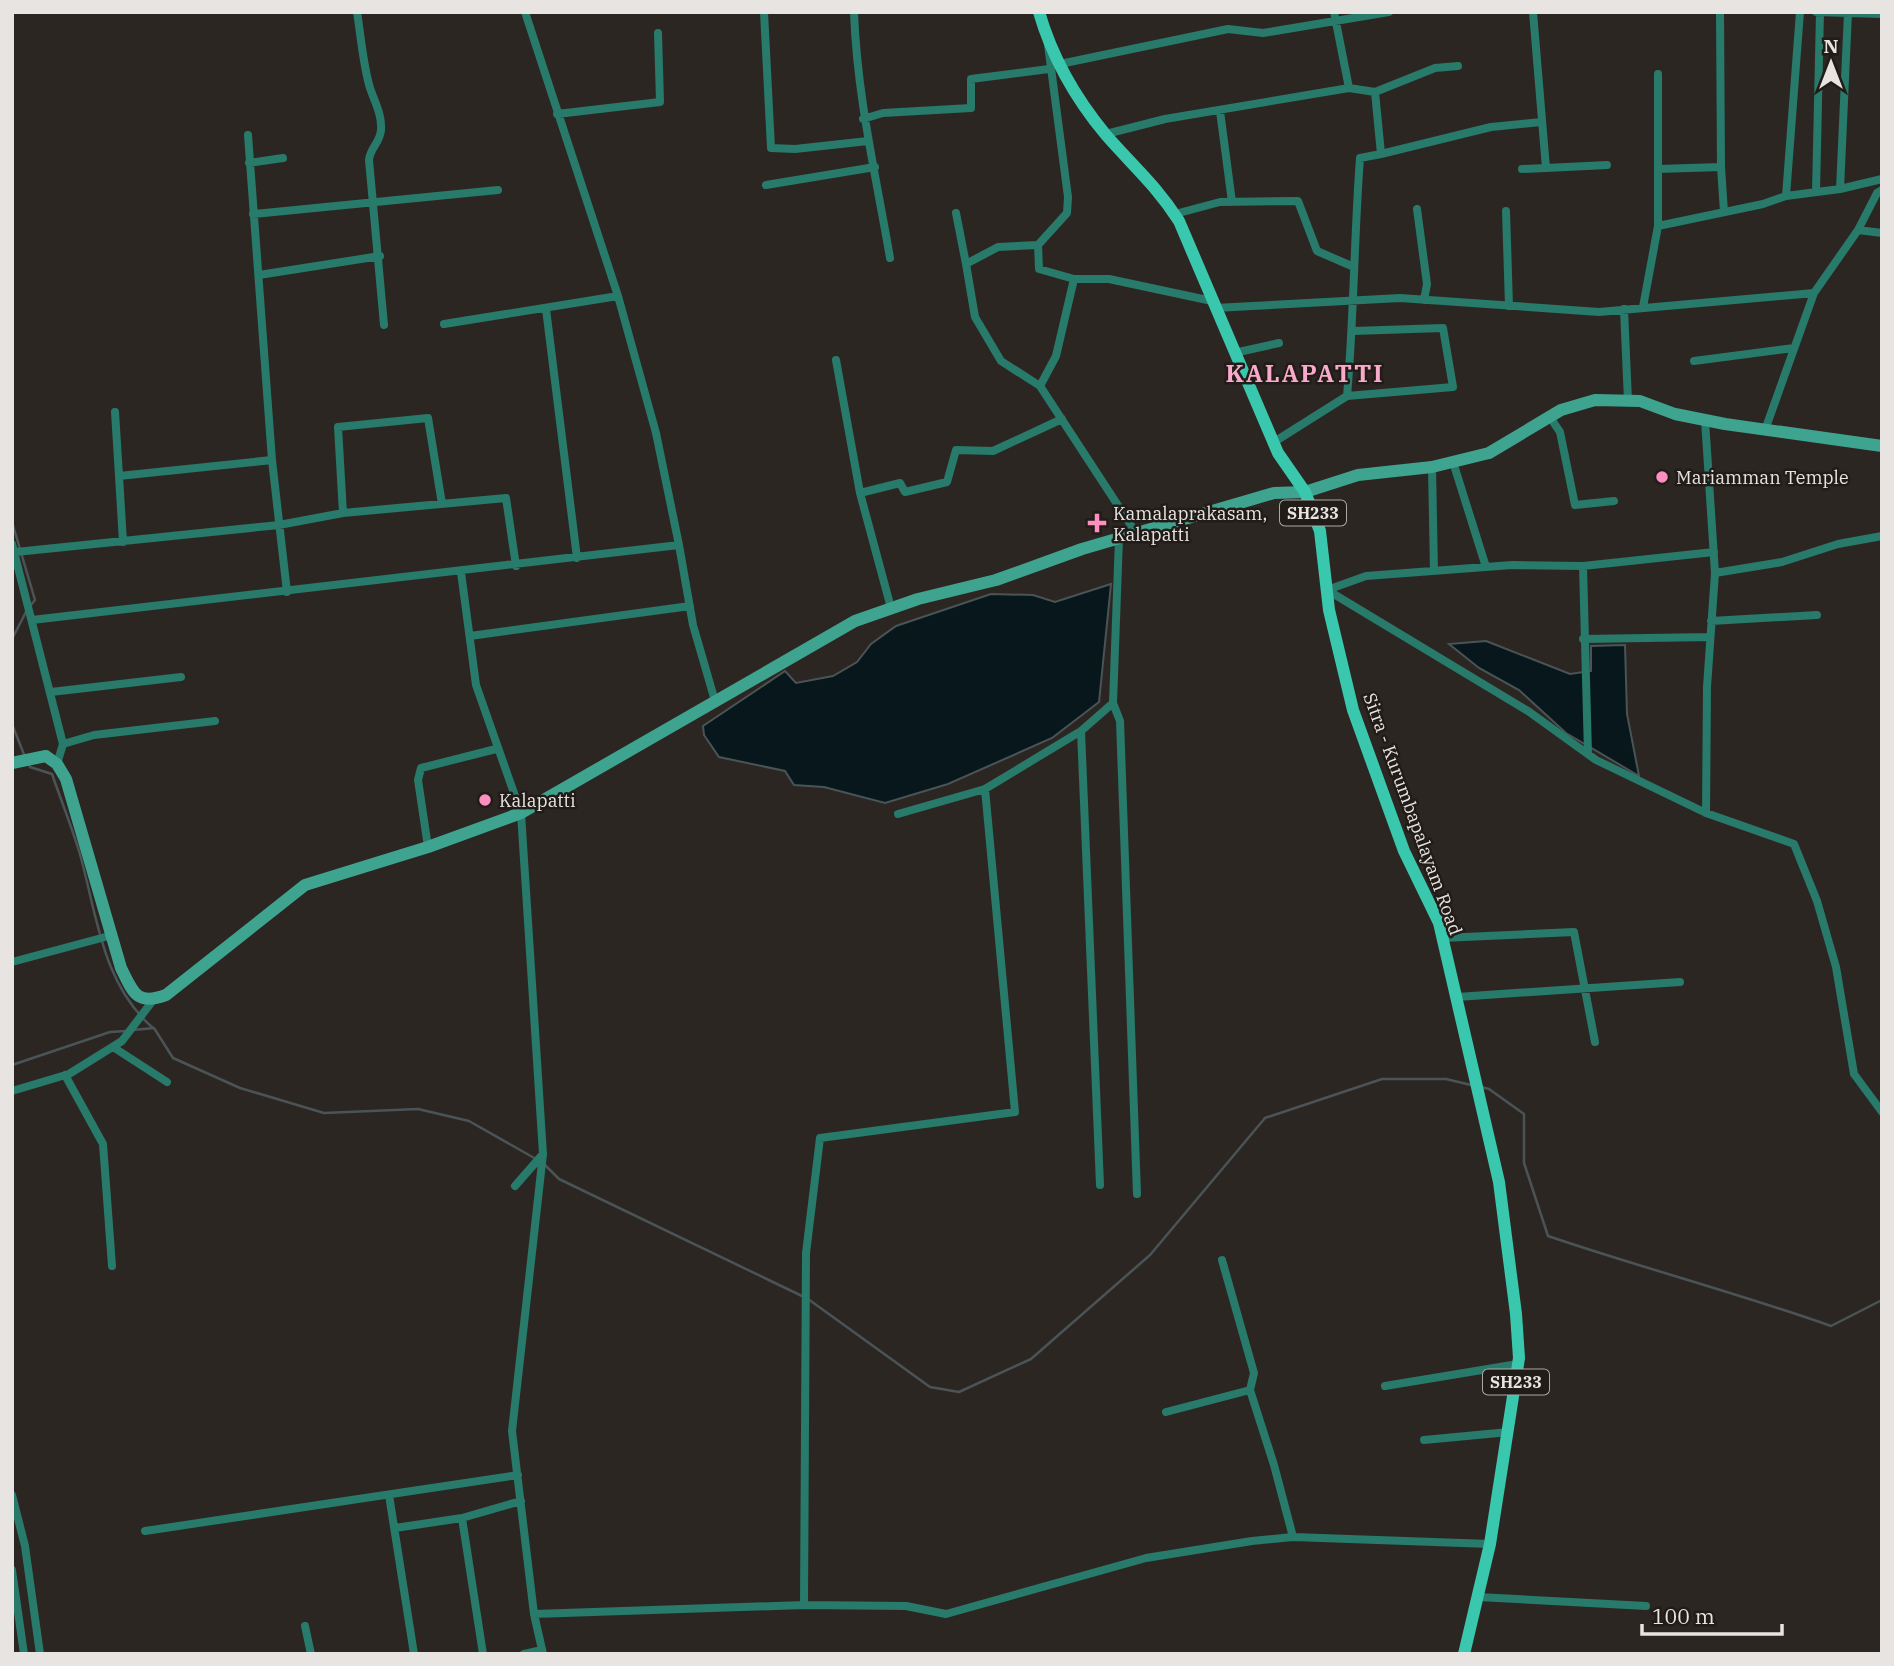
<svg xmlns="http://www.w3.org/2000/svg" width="1894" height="1666" viewBox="0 0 1894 1666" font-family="'IBM Plex Serif',serif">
  <rect width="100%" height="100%" fill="#2c2622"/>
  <path fill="#07171c" stroke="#4a5457" stroke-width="2" d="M1111,584L1099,702L1052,738L948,784L885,803L824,787L794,785L785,771L719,757L704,735L703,726L785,671L796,683L833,676L857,662L871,644L896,626L991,594L1033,595L1055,602Z
    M1486,641L1570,674L1591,671V646L1625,645L1627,714L1639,776L1566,733L1519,690L1479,668L1449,644Z"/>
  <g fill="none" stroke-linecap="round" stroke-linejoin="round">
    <path stroke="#4a5457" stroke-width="2.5" d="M12,522L35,600L31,605
      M12,639L27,610
      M12,724L25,757
      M28,763L30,767L52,774C61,800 71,825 79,851C97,913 101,983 153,1028
      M133,1030L154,1028L173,1058L240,1088L324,1113L418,1109L469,1121L536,1159
      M12,1065L110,1032L126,1031
      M1481,1087L1489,1089L1524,1114V1163L1548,1236C1642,1268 1738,1293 1831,1326L1882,1300
      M544,1164L559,1179L802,1296
      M808,1299L930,1387L959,1392L1031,1359L1150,1255L1265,1118L1382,1079H1446L1471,1085"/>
    <path stroke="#287a6a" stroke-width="8" d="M357,12C361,37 363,65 370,88C375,103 382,114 381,130C380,143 370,148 369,160L384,325
      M525,12L618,296
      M764,12L771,148L795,149L868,141
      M854,12C857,96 876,176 890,258
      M1720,12L1721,167L1724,212
      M1816,12L1882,14
      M1048,45L1068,197L1067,213L1038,245L998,247L966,264L975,317L1001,361L1040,386L1136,533
      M1060,64L1228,29L1263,33L1389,12
      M1375,92L1435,68L1458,66
      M1220,111L1232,202
      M557,114L660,102L658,33
      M863,119L883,113L971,108V79L1049,69
      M1106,134L1165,119L1349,88
      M248,135L272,460L287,592
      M1381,154L1491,127L1541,122
      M249,163L283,158
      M1546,168L1607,165
      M1522,169L1546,168L1533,12
      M1658,169L1721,167
      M766,185L875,167
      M1840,189L1848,13
      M1816,192L1820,12
      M1786,196L1840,189L1882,179
      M1417,209L1427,284L1424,300
      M1506,211L1509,306
      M956,213L966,264
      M253,214L498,190
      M1175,214L1220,202L1298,201L1317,251L1354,267
      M1658,226V74
      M1858,230L1882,233
      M1038,245L1039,269L1074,279H1109L1212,301
      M259,275L380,256
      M1814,293L1858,230L1877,193L1882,190
      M1643,307L1658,226L1763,204L1786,196L1800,12
      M1215,308L1400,298L1599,312L1814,293L1765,430
      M546,309L577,558
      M1624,309L1628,401
      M444,324L618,296L656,433L679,545
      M1234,353L1279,343
      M836,360L860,493
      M1694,361L1794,348
      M1040,386L1056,356L1074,279
      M1347,396L1453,387L1443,328L1353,331
      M115,412L119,476
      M1550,417L1560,432L1575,505L1614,501
      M1705,420L1715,573L1707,687L1706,813
      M1274,442L1347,396C1354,317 1354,237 1360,158L1381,154L1375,92L1349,88L1334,12
      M1453,462L1486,567
      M1432,467L1434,571
      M343,513L338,427L428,418L442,504
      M1119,538L1113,703L1120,721L1137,1194
      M123,542L119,476L272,460
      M12,544L63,744L57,764
      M16,552L279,525L343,513L506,498L516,566
      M1583,566L1588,754
      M461,572L476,685L521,813L543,1154L512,1431L534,1614L543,1654
      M1715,573L1782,562L1838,544L1882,536
      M1327,590L1528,711L1596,760L1706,813L1794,844L1817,901L1836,967L1854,1074L1882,1112
      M1327,590L1366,576L1512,565L1583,566L1714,552
      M891,608L860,493L900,483L905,492L947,482L956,450L993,451L1062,419
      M32,620L679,545L693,625L715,701
      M1711,621L1817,615
      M470,636L690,606
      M1583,639L1710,637
      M51,692L181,677
      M1081,731L1100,1185
      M63,744L94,735L215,721
      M898,814L985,789L1081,731L1113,703
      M428,847L418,780L421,768L496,749
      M1442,938L1574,932L1595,1042
      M12,962L109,936
      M1457,997L1680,982
      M113,1047L167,1082
      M65,1075L103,1144L112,1266
      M12,1091L69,1074L122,1041L154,999
      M515,1186L543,1154
      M1222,1260L1254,1373L1250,1390L1274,1465L1293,1537
      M1385,1386L1518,1364
      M1166,1412L1250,1390
      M1424,1440L1509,1432
      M12,1495L25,1546L40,1654
      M389,1495L414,1654
      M462,1518L483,1654
      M395,1528L462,1518L521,1501
      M145,1531L518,1475
      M12,1570L24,1654
      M1478,1597L1646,1606
      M804,1605L806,1253L820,1138L1015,1112L985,789
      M534,1614L804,1605L906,1606L946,1614L1146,1558L1252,1541L1293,1537L1490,1544
      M305,1626L311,1654
      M524,1654L542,1650"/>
    <path stroke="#3ea490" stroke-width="12" d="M12,763L46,756L57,764L66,779L121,968C133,992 136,1006 166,995L305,885L428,847L521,813L855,621L918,599L996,580L1082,549L1274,493L1305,492L1358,475L1432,467L1489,453L1561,410L1595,400L1640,401L1675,414L1725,424L1882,446"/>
    <path stroke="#39c7ad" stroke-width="12" d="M1039,12C1052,57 1076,99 1106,135C1133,166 1156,185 1179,221L1278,453L1305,492L1320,531L1329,610L1353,710L1404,851L1439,923L1499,1182L1516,1314L1519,1358L1490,1544L1464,1654"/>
  </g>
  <g fill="#fd8ec0" stroke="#221c19" stroke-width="2.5">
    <circle cx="1662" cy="477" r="7"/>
    <path d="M1093.5 512.5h7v7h7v7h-7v7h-7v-7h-7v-7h7z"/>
    <circle cx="485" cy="800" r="7"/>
  </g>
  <g text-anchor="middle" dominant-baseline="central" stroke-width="5" stroke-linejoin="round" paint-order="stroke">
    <g fill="#221c19" stroke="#ada8a5" stroke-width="2">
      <rect x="1280" y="500.5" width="66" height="25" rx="5"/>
      <rect x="1483" y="1369.5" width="66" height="25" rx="5"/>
    </g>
    <g font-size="16" font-weight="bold" fill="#e8e4e1">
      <text x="1313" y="513">SH233</text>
      <text x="1516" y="1382">SH233</text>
    </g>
    <g font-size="18" fill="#e8e4e1" stroke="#221c19" text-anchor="start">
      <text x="1676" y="477">Mariamman Temple</text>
      <text x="1113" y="513">Kamalaprakasam,<tspan x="1113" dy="21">Kalapatti</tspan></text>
      <text x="499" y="800">Kalapatti</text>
    </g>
    <g font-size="18" fill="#e8e4e1" stroke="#221c19">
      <text transform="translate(1413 814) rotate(70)">Sitra - Kurumbapalayam Road</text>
    </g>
    <g font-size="24" font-weight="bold" letter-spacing="2" fill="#f9aacb" stroke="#221c19">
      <text x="1305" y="373">KALAPATTI</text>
    </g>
  </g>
  <rect width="1894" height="1666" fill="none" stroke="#e8e4e1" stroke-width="28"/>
  <g transform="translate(1831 63)" stroke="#221c19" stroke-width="5" paint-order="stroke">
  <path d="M0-5L12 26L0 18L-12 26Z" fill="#e8e4e1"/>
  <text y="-10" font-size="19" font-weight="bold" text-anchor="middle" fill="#e8e4e1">N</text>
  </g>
  <path d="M1642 1624v10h140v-10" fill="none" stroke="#e8e4e1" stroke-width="3.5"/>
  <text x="1652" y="1624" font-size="21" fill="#e8e4e1" stroke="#221c19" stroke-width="5" paint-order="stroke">100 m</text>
</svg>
